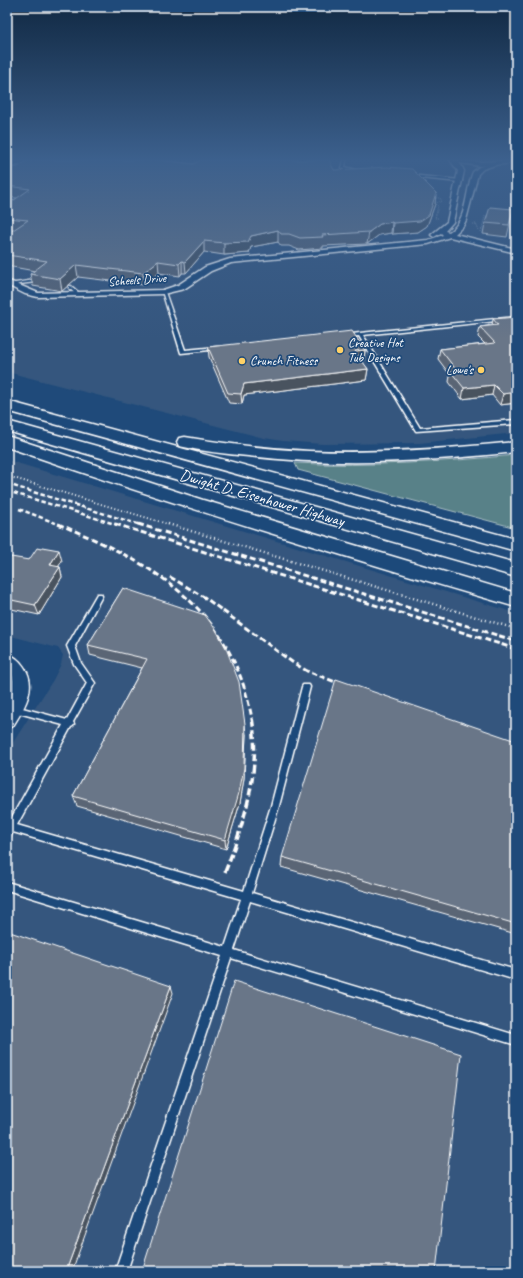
<svg xmlns="http://www.w3.org/2000/svg" width="523" height="1278" viewBox="0 0 523 1278" font-family="Caveat,sans-serif">
  <rect width="100%" height="100%" fill="#1f4a7a"/>
  <filter id="ink" filterUnits="userSpaceOnUse"><feTurbulence type="fractalNoise" baseFrequency=".025" numOctaves="2"/><feDisplacementMap in="SourceGraphic" scale="8" xChannelSelector="R" yChannelSelector="G"/><feConvolveMatrix kernelMatrix="1 2 1 2 8 2 1 2 1" color-interpolation-filters="sRGB"/></filter>
  <g filter="url(#ink)">
    <path fill="#35577e" d="M7,160H516V433L419,443L323,444L283,441L264,438L7,372Z
      M7,460L516,613V1271H7V752L53,680L61,664L63,655L58,648L7,635Z"/>
    <path fill="#588188" stroke="#acc0c4" d="M516,455V528L298,470L295,463C369,467 442,462 516,455Z"/>
    <g fill="none" stroke-linecap="round" stroke-linejoin="round">
      <defs>
        <path id="service" d="M344,160H346L345,167L357,170V172L342,168Z
          M410,175L460,180L462,181L460,182L409,177Z
          M35,280L37,281L36,282L11,285L9,284Z
          M69,286H71L79,293V295H77L69,288Z
          M162,291L165,292L185,350L217,347H219V349L181,353Z
          M516,317V319L363,335L420,428L516,420V424L416,431L359,336L345,337L343,336L345,335L360,333Z
          M97,594H101L102,596L75,646L81,663L95,683L73,722L74,724L73,726L71,727L17,825L244,891L271,806L302,687L303,685H309L310,687L279,806L252,893L516,970V980L250,901L234,950L516,1035V1045L231,958L127,1271H115L222,956L7,890V882L225,947L241,899L13,832L10,837L7,838V826L63,725L15,712L12,711L11,709L12,707L15,706L67,720L87,683L74,664L67,646Z"/>
        <path id="minor" d="M25,160H33L7,168V164Z
          M450,160H456L461,165L464,171L453,222L445,231L449,232C468,221 465,190 473,172L479,167L498,162V164L483,169L478,174L466,220L463,226L455,234L516,249V253L450,237L428,244L231,263L211,271L184,289L163,294L38,297L25,294L7,285V280L38,293L163,290L178,285L205,267L230,259L428,240L443,235L441,233L434,237L431,235L447,222L458,171Z"/>
        <path id="tertiary" d="M450,160L481,162L516,160V163L481,166L453,162Z
          M7,654C15,656 20,661 24,667C38,687 24,708 13,726L7,728V706L13,689V681L12,675L7,669Z"/>
        <path id="motorway" d="M7,401L516,539V551L7,411Z
          M7,421L516,563V577L7,431Z
          M7,436L203,500L516,593V607C345,557 175,505 7,447Z
          M185,437C226,444 267,449 309,451C378,454 447,449 516,442V452C427,462 338,467 248,456C225,454 202,451 179,446L177,442L179,438Z"/>
      </defs>
      <use href="#service" stroke="#fff" stroke-width="3"/>
      <use href="#minor" stroke="#fff" stroke-width="3"/>
      <use href="#tertiary" stroke="#fff" stroke-width="3"/>
      <use href="#motorway" stroke="#fff" stroke-width="3"/>
      <path stroke="#fff" stroke-width="1" stroke-dasharray="0.5 1.5" stroke-linecap="butt" d="M191,165L197,160
        M436,198H440L442,201
        M7,199H18
        M438,218H435L438,206L435,203L443,201
        M508,218L515,221L513,239L511,238
        M473,224H476L479,231
        M481,232L485,216H489"/>
      <path stroke="#fff" stroke-width="2" stroke-dasharray="1 2.5" stroke-linecap="butt" d="M7,476L171,525"/>
      <path stroke="#fff" stroke-width="2.5" stroke-dasharray="1 3" stroke-linecap="butt" d="M168,524L516,629"/>
      <use href="#service" fill="#1f4a7a" fill-rule="evenodd"/>
      <use href="#minor" fill="#1f4a7a" fill-rule="evenodd"/>
      <use href="#tertiary" fill="#1f4a7a" fill-rule="evenodd"/>
      <use href="#motorway" fill="#1f4a7a" fill-rule="evenodd"/>
      <path stroke="#fff" stroke-width="2.5" stroke-dasharray="4.5 2.5" stroke-linecap="butt" d="M7,484L141,525
        M7,491L118,525
        M19,509L61,525"/>
      <path stroke="#fff" stroke-width="3" stroke-dasharray="6 3" stroke-linecap="butt" d="M58,524C154,563 232,609 252,719
        M115,524L516,649
        M138,524L516,641
        M170,577L204,597L292,662L307,671L346,686"/>
      <path stroke="#fff" stroke-width="3.5" stroke-dasharray="8 3.5" stroke-linecap="butt" d="M225,872C244,823 261,771 252,718"/>
    </g>
    <path fill="#5a6575" stroke="#fff" d="M28,160H162L194,164L334,170L436,193L435,204L427,226L418,232L392,234L391,233L379,235L367,244L323,246V248L299,250L289,246H281L278,242L251,247L249,253L224,255L204,252L186,273H182L180,276L159,273L144,285L78,277L62,291L33,286L30,274L35,271L7,266V234L14,229H7V205L17,198L7,197V167L12,168L18,167Z
      M513,209L507,237L483,234L485,223Z
      M516,317V403L500,405L492,395L462,399L449,382L450,375L438,359L440,349L485,344L478,337L480,327L492,325L493,319Z
      M208,347L365,350L364,360H361L368,369L366,380L244,395L242,404L229,403L209,357Z
      M29,560L62,561L58,566L60,567L62,577L39,615L7,608V561Z
      M123,588L246,734L244,778L240,803L226,849L77,806L73,796L142,668L90,655L88,645Z
      M516,741V934L281,867L282,857Z"/>
    <path fill="#4a535f" stroke="#fff" d="M436,193L435,204L427,226L418,232L392,234L393,223Z
      M392,222L391,233L379,235L367,244L369,232L380,224Z
      M278,230V242L251,247L249,253L224,255V243L251,236Z
      M204,241V252L186,273L185,262Z
      M158,261L159,273L144,285L143,273Z
      M182,261V273L180,276L179,264Z
      M76,265L78,277L62,291L60,279Z
      M365,350L364,360L354,361L355,351Z
      M368,369L366,380L244,395L242,404L241,394L244,384Z
      M494,385L492,395L462,399L464,388Z
      M516,392V403L500,405L503,394Z
      M59,550L62,561L53,575L50,565Z
      M60,567L62,577L39,615L35,605Z
      M245,724L246,734L244,778L240,803L226,849L225,840Z
      M171,986L173,993L72,1271H66Z"/>
    <path fill="#697688" stroke="#fff" d="M28,160H158L194,164L200,160H329L334,170L387,167L412,169L436,193L429,215L420,221L393,223L392,222L380,224L369,232L322,235L323,237L300,238L289,234H281L278,230L251,236L248,242L224,243L204,241L185,262L182,261L179,264L158,261L143,273L76,265L60,279L30,274L47,261L7,255V236L9,235H7V234L28,220L7,218V205L30,189L7,186V167L12,168L18,167Z
      M490,207L513,209L509,225L485,223Z
      M516,317V392L503,394L494,385L464,388L451,372L457,371L440,349L495,343L480,327L498,325L493,319Z
      M352,331L365,350L355,351L368,369L244,384L241,394L228,393L208,347Z
      M42,547L59,550L50,565L60,567L35,605L7,599V561L11,557L29,560L37,548L41,549Z
      M123,588L205,615L216,630L226,648L239,682L245,724L244,768L239,793L225,840L73,796L147,659L88,645Z
      M336,679L516,741V924L282,857Z
      M7,931L171,986L66,1271H7Z
      M234,981L461,1054L436,1271H142Z"/>
  </g>
  <linearGradient id="sky" x2="0" y2="1"><stop stop-color="#112943"/><stop offset="0.47" stop-color="#3c608d"/><stop offset="1" stop-color="#3c608d" stop-opacity="0"/></linearGradient>
  <rect width="523" height="339" fill="url(#sky)"/>
  <g fill="#ffd166" stroke="#1f4a7a" stroke-width="1.5">
    <circle cx="340" cy="350" r="4"/>
    <circle cx="242" cy="361" r="4"/>
    <circle cx="481" cy="370" r="4"/>
  </g>
  <g text-anchor="middle" dominant-baseline="central" stroke-width="3.5" stroke-linejoin="round" paint-order="stroke">
    <g font-size="13" fill="#fff" stroke="#1f4a7a">
      <text transform="translate(137 280) rotate(-4)">Scheels Drive</text>
    </g>
    <g font-size="13" fill="#fff" stroke="#1f4a7a" text-anchor="start">
      <text x="348" y="343">Creative Hot<tspan x="348" dy="15">Tub Designs</tspan></text>
      <text x="250" y="361">Crunch Fitness</text>
      <text x="473" y="370" text-anchor="end">Lowe's</text>
    </g>
    <g font-size="16" fill="#fff" stroke="#1f4a7a">
      <text transform="translate(262 498) rotate(16)">Dwight D. Eisenhower Highway</text>
    </g>
  </g>
  <rect width="523" height="1278" fill="none" stroke="#1f4a7a" stroke-width="24"/>
  <rect x="12" y="12" width="499" height="1254" fill="none" stroke="#fff" stroke-width="1.5" filter="url(#ink)"/>
</svg>
